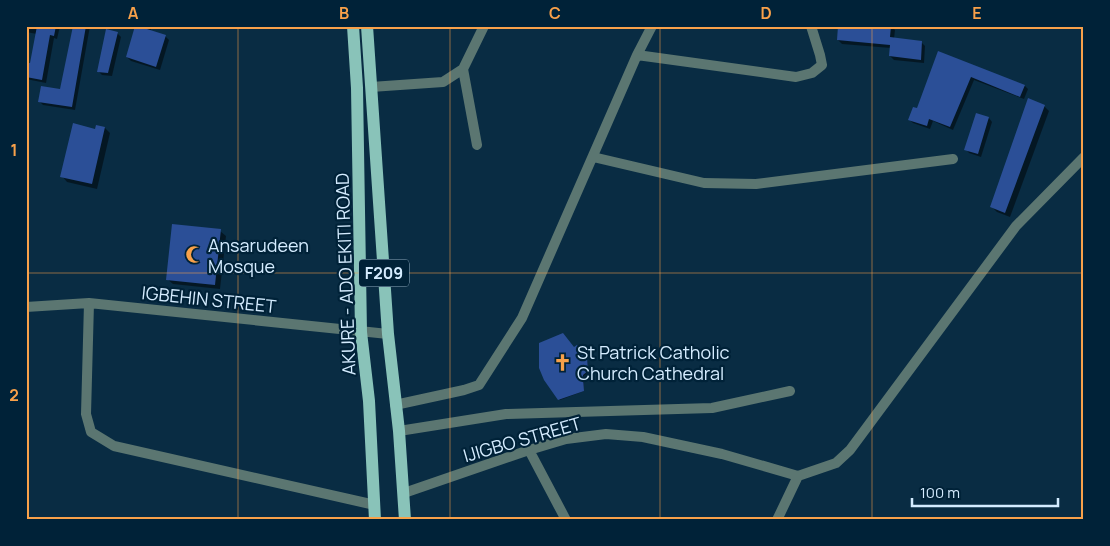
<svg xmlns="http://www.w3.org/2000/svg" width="1110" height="546" viewBox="0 0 1110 546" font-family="Manrope,sans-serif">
  <rect width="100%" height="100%" fill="#092c43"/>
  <path fill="#0007" d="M26,26H60L57,39L54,38L46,83L26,79V64L31,65L37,34L26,32Z
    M74,26H90L75,110L43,105L39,101L61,91Z
    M137,26H150L152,28L150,31L165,36L169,40L160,70L131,61L127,57Z
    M891,26L895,30L894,39L921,42L925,46L924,63L894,60L890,56L891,48L842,44L838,40Z
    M117,33L121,37L112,76L102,75L98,71Z
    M939,53L1025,86L1028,89L1024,99L974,80L953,130L933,121L930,129L913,123L910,120L918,109Z
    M1044,106L1049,111L1010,217L997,212L992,207Z
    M989,118L992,122L981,157L969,153L966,149Z
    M97,127L105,128L110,133L97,189L67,182L62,176Z
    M220,231L226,236L220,289L173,284L167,279Z
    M577,347L587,358L588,372L584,376V391L560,400L545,380L574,349Z"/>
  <path fill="#2b4f97" d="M37,26H56L54,36L50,35L42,80L26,77V63H30Z
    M73,26H86L72,107L38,102L41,86L60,89Z
    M135,26H147V29L166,35L156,67L126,57Z
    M838,26H891L890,37L922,41L921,60L889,56L890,45L837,40Z
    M106,29L118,32L108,73L97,72Z
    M938,51L1025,85L1020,97L971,77L950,127L929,119L927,126L908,120L913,107L917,108Z
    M1028,98L1045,105L1005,213L990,207Z
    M976,113L989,117L978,154L964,150Z
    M73,123L95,129L96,125L105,127L92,184L60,177Z
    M172,224L221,229L215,285L166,280Z
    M563,333L574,347L577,345L587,356L588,371L583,375L584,391L558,400L544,380L539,368V343Z"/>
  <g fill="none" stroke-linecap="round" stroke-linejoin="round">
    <path stroke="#5b7671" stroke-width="10" d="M637,55L796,77L812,73L822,65L820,55L811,26
      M463,69L477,145
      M371,87L443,82L463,69L484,26
      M593,157L704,183L756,184L953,159
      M89,303L86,414L91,432L114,446L375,505
      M26,307L89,303L388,334
      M395,405L464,390L479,385L522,318L637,55L652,26
      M399,431L506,414L712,408L790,391
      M529,450L566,520
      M404,493L529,450L566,439L606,434L643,437L722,454L798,476
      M777,520L798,476L836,463L850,450L1016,226L1084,157"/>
    <path stroke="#89c3b9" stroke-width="12" d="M353,26L357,88L361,332L369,401L375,520
      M367,26L388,334L399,431L405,520"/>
  </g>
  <path fill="none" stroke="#f8a14a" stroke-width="1" stroke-opacity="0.55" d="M238,26V520M450,26V520M660,26V520M872,26V520M26,273H1084"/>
  <defs>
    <symbol id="mosque-bare" viewBox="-9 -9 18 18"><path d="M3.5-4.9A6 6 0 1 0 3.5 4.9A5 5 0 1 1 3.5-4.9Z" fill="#f8a14a" stroke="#002238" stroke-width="2.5" paint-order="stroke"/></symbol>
    <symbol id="church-bare" viewBox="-9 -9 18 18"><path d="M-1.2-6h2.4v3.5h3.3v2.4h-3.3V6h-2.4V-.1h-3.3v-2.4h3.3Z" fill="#f8a14a" stroke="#002238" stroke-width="2.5" paint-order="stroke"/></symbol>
  </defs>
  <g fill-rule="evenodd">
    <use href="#mosque-bare" x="182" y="242" width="25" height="25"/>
    <use href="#church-bare" x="550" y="350" width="25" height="25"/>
  </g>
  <g text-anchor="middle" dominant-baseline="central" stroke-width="4.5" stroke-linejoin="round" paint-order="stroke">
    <rect fill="#002238" stroke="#94afc3" stroke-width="1" x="359" y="259.5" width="50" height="27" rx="4"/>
    <g font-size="16" font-weight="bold" fill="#d4ecff">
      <text x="384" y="273">F209</text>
    </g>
    <g font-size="18" fill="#d4ecff" stroke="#002238" text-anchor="start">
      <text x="208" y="245">Ansarudeen<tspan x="208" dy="21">Mosque</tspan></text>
      <text x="577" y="352">St Patrick Catholic<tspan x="577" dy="21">Church Cathedral</tspan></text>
    </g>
    <g font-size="18" fill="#d4ecff" stroke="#002238">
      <text transform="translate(345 274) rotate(-92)">AKURE - ADO EKITI ROAD</text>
      <text transform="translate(209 299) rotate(6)">IGBEHIN STREET</text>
      <text transform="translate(522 439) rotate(-16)">IJIGBO STREET</text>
    </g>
  </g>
  <rect width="1110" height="546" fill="none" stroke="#002238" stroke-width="55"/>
  <path d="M912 498v8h146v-8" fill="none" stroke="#d4ecff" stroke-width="2.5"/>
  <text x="920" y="498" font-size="15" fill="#d4ecff" stroke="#002238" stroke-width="4" paint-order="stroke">100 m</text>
  <rect x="28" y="28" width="1054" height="490" fill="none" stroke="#f8a14a" stroke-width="2"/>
  <g font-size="16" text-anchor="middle" font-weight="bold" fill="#f8a14a">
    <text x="133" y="19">A</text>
    <text x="344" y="19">B</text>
    <text x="555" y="19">C</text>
    <text x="766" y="19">D</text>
    <text x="977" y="19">E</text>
    <text x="14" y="156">1</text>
    <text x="14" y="401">2</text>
  </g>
</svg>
